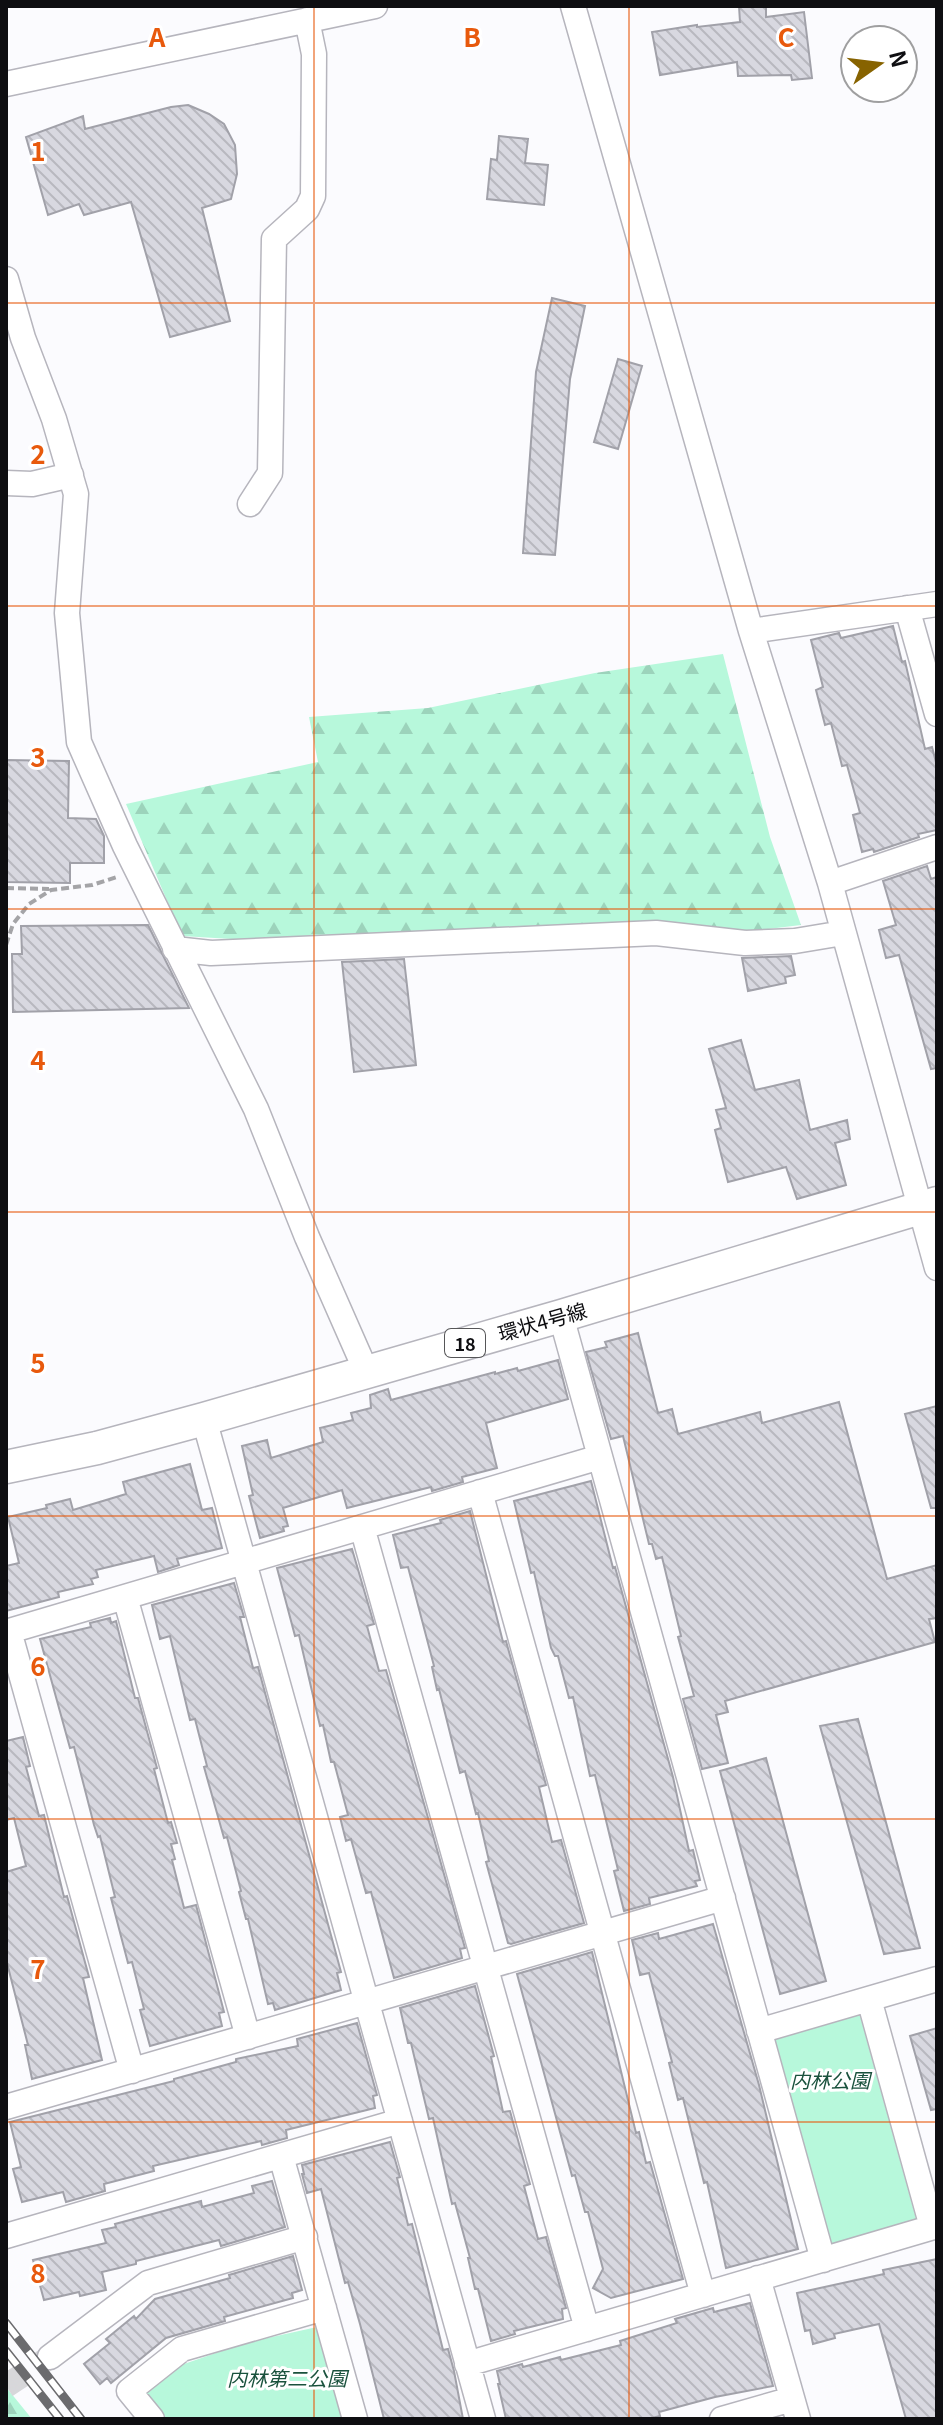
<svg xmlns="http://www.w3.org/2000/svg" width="943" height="2425" viewBox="0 0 943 2425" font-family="Georgia,'Noto Sans JP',serif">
  <defs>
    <pattern id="forest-firs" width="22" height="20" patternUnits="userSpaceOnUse" patternTransform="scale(2)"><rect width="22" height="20" fill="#b7f8db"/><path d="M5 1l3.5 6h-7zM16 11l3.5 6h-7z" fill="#9cd3bb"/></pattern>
    <pattern id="building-back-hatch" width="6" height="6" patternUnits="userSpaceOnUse" patternTransform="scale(2)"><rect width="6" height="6" fill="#d8d8e0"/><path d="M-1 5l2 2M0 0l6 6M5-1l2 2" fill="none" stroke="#b8b8bf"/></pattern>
  </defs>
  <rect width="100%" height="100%" fill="#fbfbfe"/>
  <path fill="url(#forest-firs)" d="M723,654L770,837L801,925L744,932L282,942L182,936L126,804L318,762L309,717L428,708L595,673Z
    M6,2387L32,2419H6Z"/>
  <path fill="#b7f8db" d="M859,2012L917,2222L832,2247L770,2038Z
    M317,2327L343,2419H166L146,2394L184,2364L245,2343Z"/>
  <path fill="url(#building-back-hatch)" stroke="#a1a1a9" stroke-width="2" d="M739,6H766V17L804,12L812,78L792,80L791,75L738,76L737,62L660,75L652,32L697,25V27L740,22Z
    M188,105L209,114L224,124L235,145L237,174L231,199L202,208L230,321L170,337L131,202L84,215L79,204L48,215L26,137L83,116L85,129L171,107Z
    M499,136L528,139L525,163L548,165L544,205L487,199L491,159L497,160Z
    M552,298L585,306L570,379L555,555L523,553L536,372Z
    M618,359L642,366L618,449L594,442Z
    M893,626L902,662L905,661L925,749L932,747L937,766V830L918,834L919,837L874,852L873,849L862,852L853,815L860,813L847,765L842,766L831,723L825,725L816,690L823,687L811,640L839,633L841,638Z
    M6,760L69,761L68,818L96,819L104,836V863H70V883L6,882Z
    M927,866L931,879L937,877V1068L931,1069L899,955L886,958L879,930L896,925L883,881Z
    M148,925L189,1008L13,1012L12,954H22L21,926Z
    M791,956L795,975L785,977L786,983L748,991L742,958Z
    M404,959L416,1065L354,1072L342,962Z
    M741,1040L755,1090L799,1080L810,1130L847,1120L850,1139L835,1143L846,1185L797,1199L786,1167L728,1182L715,1130L721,1128L716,1110L726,1108L709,1049Z
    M638,1333L658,1413L672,1409L678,1434L760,1412L762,1423L839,1402L887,1579L937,1565V1618L929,1619L935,1642L725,1701L728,1712L716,1715L728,1763L702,1769L683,1699L694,1696L678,1637L681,1636L662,1557L656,1559L652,1544H649L623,1436L611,1439L586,1352L607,1347L605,1342Z
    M558,1360L568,1399L486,1423L497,1468L462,1477L463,1482L432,1491L431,1487L347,1508L342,1490L283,1508L288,1526L283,1527L284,1531L260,1538L249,1496L253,1495L242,1446L267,1440L271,1458L323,1442L320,1428L353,1420L351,1413L371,1408L370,1395L388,1389L391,1400L495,1372V1374L517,1368L518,1371Z
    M937,1406V1508H931L905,1414Z
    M190,1464L202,1510L212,1508L222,1548L177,1559L179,1565L158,1572L154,1556L96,1570L98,1577L91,1579L93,1584L58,1592L59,1597L6,1611V1566L19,1563L8,1517L47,1508L46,1505L70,1499L73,1510L126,1494L123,1482Z
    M591,1481L613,1568L615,1567L673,1777L689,1851L693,1850L700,1880L695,1881L697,1886L649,1898L650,1904L624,1911L614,1871L618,1870L595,1775L590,1776L573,1697L569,1698L558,1656H555L551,1648L534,1572L531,1573L514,1501Z
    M470,1511L503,1642L506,1641L546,1785L539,1787L552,1842L561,1840L584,1923L511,1944L508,1943L486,1862L489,1861L478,1813L476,1814L465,1771L460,1773L439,1689L437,1690L432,1667L434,1666L408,1567L401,1568L393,1535L441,1523L440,1520Z
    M352,1549L374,1624L367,1626L379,1671L386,1670L465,1948L460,1949L462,1958L394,1978L371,1892L366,1893L351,1839L346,1841L340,1817L348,1815L334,1762H331L323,1725L320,1726L299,1635L295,1636L277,1568Z
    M234,1583L244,1617H240L253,1668L258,1667L341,1972L337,1973L341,1990L275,2010L273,2003L268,2004L248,1919H246L239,1892L241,1891L227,1837L224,1838L204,1767L207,1766L195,1719L190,1720L170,1636L160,1639L152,1605Z
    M110,1618L111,1623L116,1621L135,1698H138L157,1768L154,1769L168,1823L171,1822L177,1843L171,1844L175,1859L172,1860L184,1908L196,1905L224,2012L219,2013L222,2026L150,2046L140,2010L144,2009L132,1962L128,1963L111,1898L115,1897L100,1836L98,1837L94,1825L74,1747L70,1748L40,1639L91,1627L90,1623Z
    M858,1719L920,1948L884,1954L820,1726Z
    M23,1737L30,1766L26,1767L39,1816L44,1815L64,1897L67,1896L89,1977L83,1978L102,2060L32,2079L25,2045H28L6,1959V1872L26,1866L14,1818L6,1820V1741Z
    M766,1758L826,1981L780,1994L720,1771Z
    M713,1924L759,2085L798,2249L726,2268L707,2182L704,2183L683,2098L678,2100L669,2063L672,2062L649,1973L640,1975L632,1940L658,1933L659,1939Z
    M592,1952L636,2133L639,2132L646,2163L650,2162L683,2279L611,2298L593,2288L603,2269L588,2212H585L575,2175L572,2176L517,1974Z
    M475,1986L494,2056L491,2057L503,2112L510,2111L530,2184L524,2186L538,2239L546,2237L566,2308L562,2309L563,2319L514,2331L515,2334L491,2341L478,2289H475L468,2258H470L455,2203L452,2204L433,2118L429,2119L411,2043H408L400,2008Z
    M357,2023L377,2095L373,2096L375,2108L286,2130L287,2138L262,2145L261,2141L153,2166L154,2171L104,2184L105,2191L66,2202L63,2192L22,2202L13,2169L21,2167L10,2122L174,2081V2079L236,2062V2059L298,2046L297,2039Z
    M937,2028V2109L931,2110L910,2036Z
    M390,2142L400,2177L397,2178L408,2225L412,2224L443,2350L448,2349L454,2371L463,2419H384L360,2324L348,2282L345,2283L321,2189L307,2193L302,2174H304L302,2165Z
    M272,2181L285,2227L221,2246L219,2240L136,2261V2264L102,2272L106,2290L80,2296L79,2292L44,2300L33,2260L106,2243L102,2230L116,2227L115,2224L201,2201L202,2207L254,2193L252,2186Z
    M293,2256L302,2290L292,2293L293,2298L224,2317L225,2321L166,2338L111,2383L107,2378L100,2384L84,2364L110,2343L106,2339L134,2316L136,2319L155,2299L230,2278L229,2275Z
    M937,2259V2419H906L879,2324L834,2334L835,2338L813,2344L810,2330L805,2331L797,2293L884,2274L883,2270Z
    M750,2303L773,2386L715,2397L659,2412L660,2416L648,2419H506L498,2384H500L497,2371L522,2364L523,2367L560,2357L561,2360L621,2345L620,2341L677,2323L675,2319L713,2308L714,2312Z"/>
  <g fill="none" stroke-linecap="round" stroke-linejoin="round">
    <path stroke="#d7d7da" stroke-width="24" stroke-dasharray="24 12" stroke-linecap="butt" d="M6,2386L50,2357"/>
    <defs>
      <path id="minor" d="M573,6L751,631L830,883L937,1268
        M6,84L375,6
        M6,279L23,338L54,419L76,494L67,613L79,742L125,846L256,1109L307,1237L366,1371
        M6,483L32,484L71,475
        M250,504L270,473L274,239L307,209L313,196L314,54L307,20
        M907,608L937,714
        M751,631L937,604
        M830,883L937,847
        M175,949L211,953L656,933L745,943L795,941L843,933
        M561,1316L823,2260
        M204,1419L483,2419
        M480,1492L703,2295
        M362,1527L587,2329
        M125,1597L248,2037
        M9,1631L132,2071
        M6,1632L600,1457
        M869,1999L932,2227
        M759,2031L937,1979
        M6,2107L723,1898
        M281,2156L355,2419
        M6,2236L400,2121
        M758,2278L798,2419
        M50,2357L148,2283L305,2237
        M467,2364L937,2226
        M152,2419L129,2391L182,2349L324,2308
        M722,2419L792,2399"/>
      <path id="major" d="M6,1467L97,1448L204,1419L561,1316L937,1203"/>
    </defs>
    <use href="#minor" stroke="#b6b5bd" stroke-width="27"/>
    <use href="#major" stroke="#b6b5bd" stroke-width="35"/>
    <path stroke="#a4a4a7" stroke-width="4" stroke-dasharray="8 4" stroke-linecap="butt" d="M6,888L49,889
      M6,945L13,924L29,904L51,890L92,885L117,877"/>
    <use href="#minor" stroke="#fff" stroke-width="24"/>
    <use href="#major" stroke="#fff" stroke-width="32"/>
    <defs>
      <path id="rail" d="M6,2323L81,2419
        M6,2351L60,2419"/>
    </defs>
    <use href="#rail" stroke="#6b6b6e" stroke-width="9"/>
    <use href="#rail" stroke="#fff" stroke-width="6" stroke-dasharray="18" stroke-linecap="butt"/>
  </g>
  <path fill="none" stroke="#e8590c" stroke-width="2" stroke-opacity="0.55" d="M314,6V2419M629,6V2419M6,303H937M6,606H937M6,909H937M6,1212H937M6,1516H937M6,1819H937M6,2122H937"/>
  <g text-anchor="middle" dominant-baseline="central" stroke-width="6" stroke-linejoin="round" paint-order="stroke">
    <rect fill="#fff" stroke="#565658" stroke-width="2" x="445" y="1329" width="40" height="28" rx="6"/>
    <g font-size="18" font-weight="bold" fill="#0e0e11">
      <text x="465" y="1343">18</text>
    </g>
    <g font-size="20" fill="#0e0e11" stroke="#fff">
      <text transform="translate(542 1321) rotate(-16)">環状4号線</text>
    </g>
    <g font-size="20" font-style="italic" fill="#1a523d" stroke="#fff">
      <text x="830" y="2079">内林公園</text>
      <text x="287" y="2377">内林第二公園</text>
    </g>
  </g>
  <g font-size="26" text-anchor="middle" font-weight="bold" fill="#e8590c" stroke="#fff" stroke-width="6" stroke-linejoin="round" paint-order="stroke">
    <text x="157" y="47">A</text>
    <text x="472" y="47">B</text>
    <text x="786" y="47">C</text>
    <text x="38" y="161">1</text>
    <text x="38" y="464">2</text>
    <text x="38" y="767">3</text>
    <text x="38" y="1070">4</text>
    <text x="38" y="1373">5</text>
    <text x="38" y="1676">6</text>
    <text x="38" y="1979">7</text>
    <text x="38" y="2283">8</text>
  </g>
  <rect width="943" height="2425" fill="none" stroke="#0e0e11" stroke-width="16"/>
  <g transform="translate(879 64) rotate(76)"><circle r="38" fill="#ffffff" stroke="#9f9fa0" stroke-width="2"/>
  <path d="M0-6L14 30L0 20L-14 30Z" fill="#876300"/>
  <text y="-12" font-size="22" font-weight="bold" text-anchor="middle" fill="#0e0e11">N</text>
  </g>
</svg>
